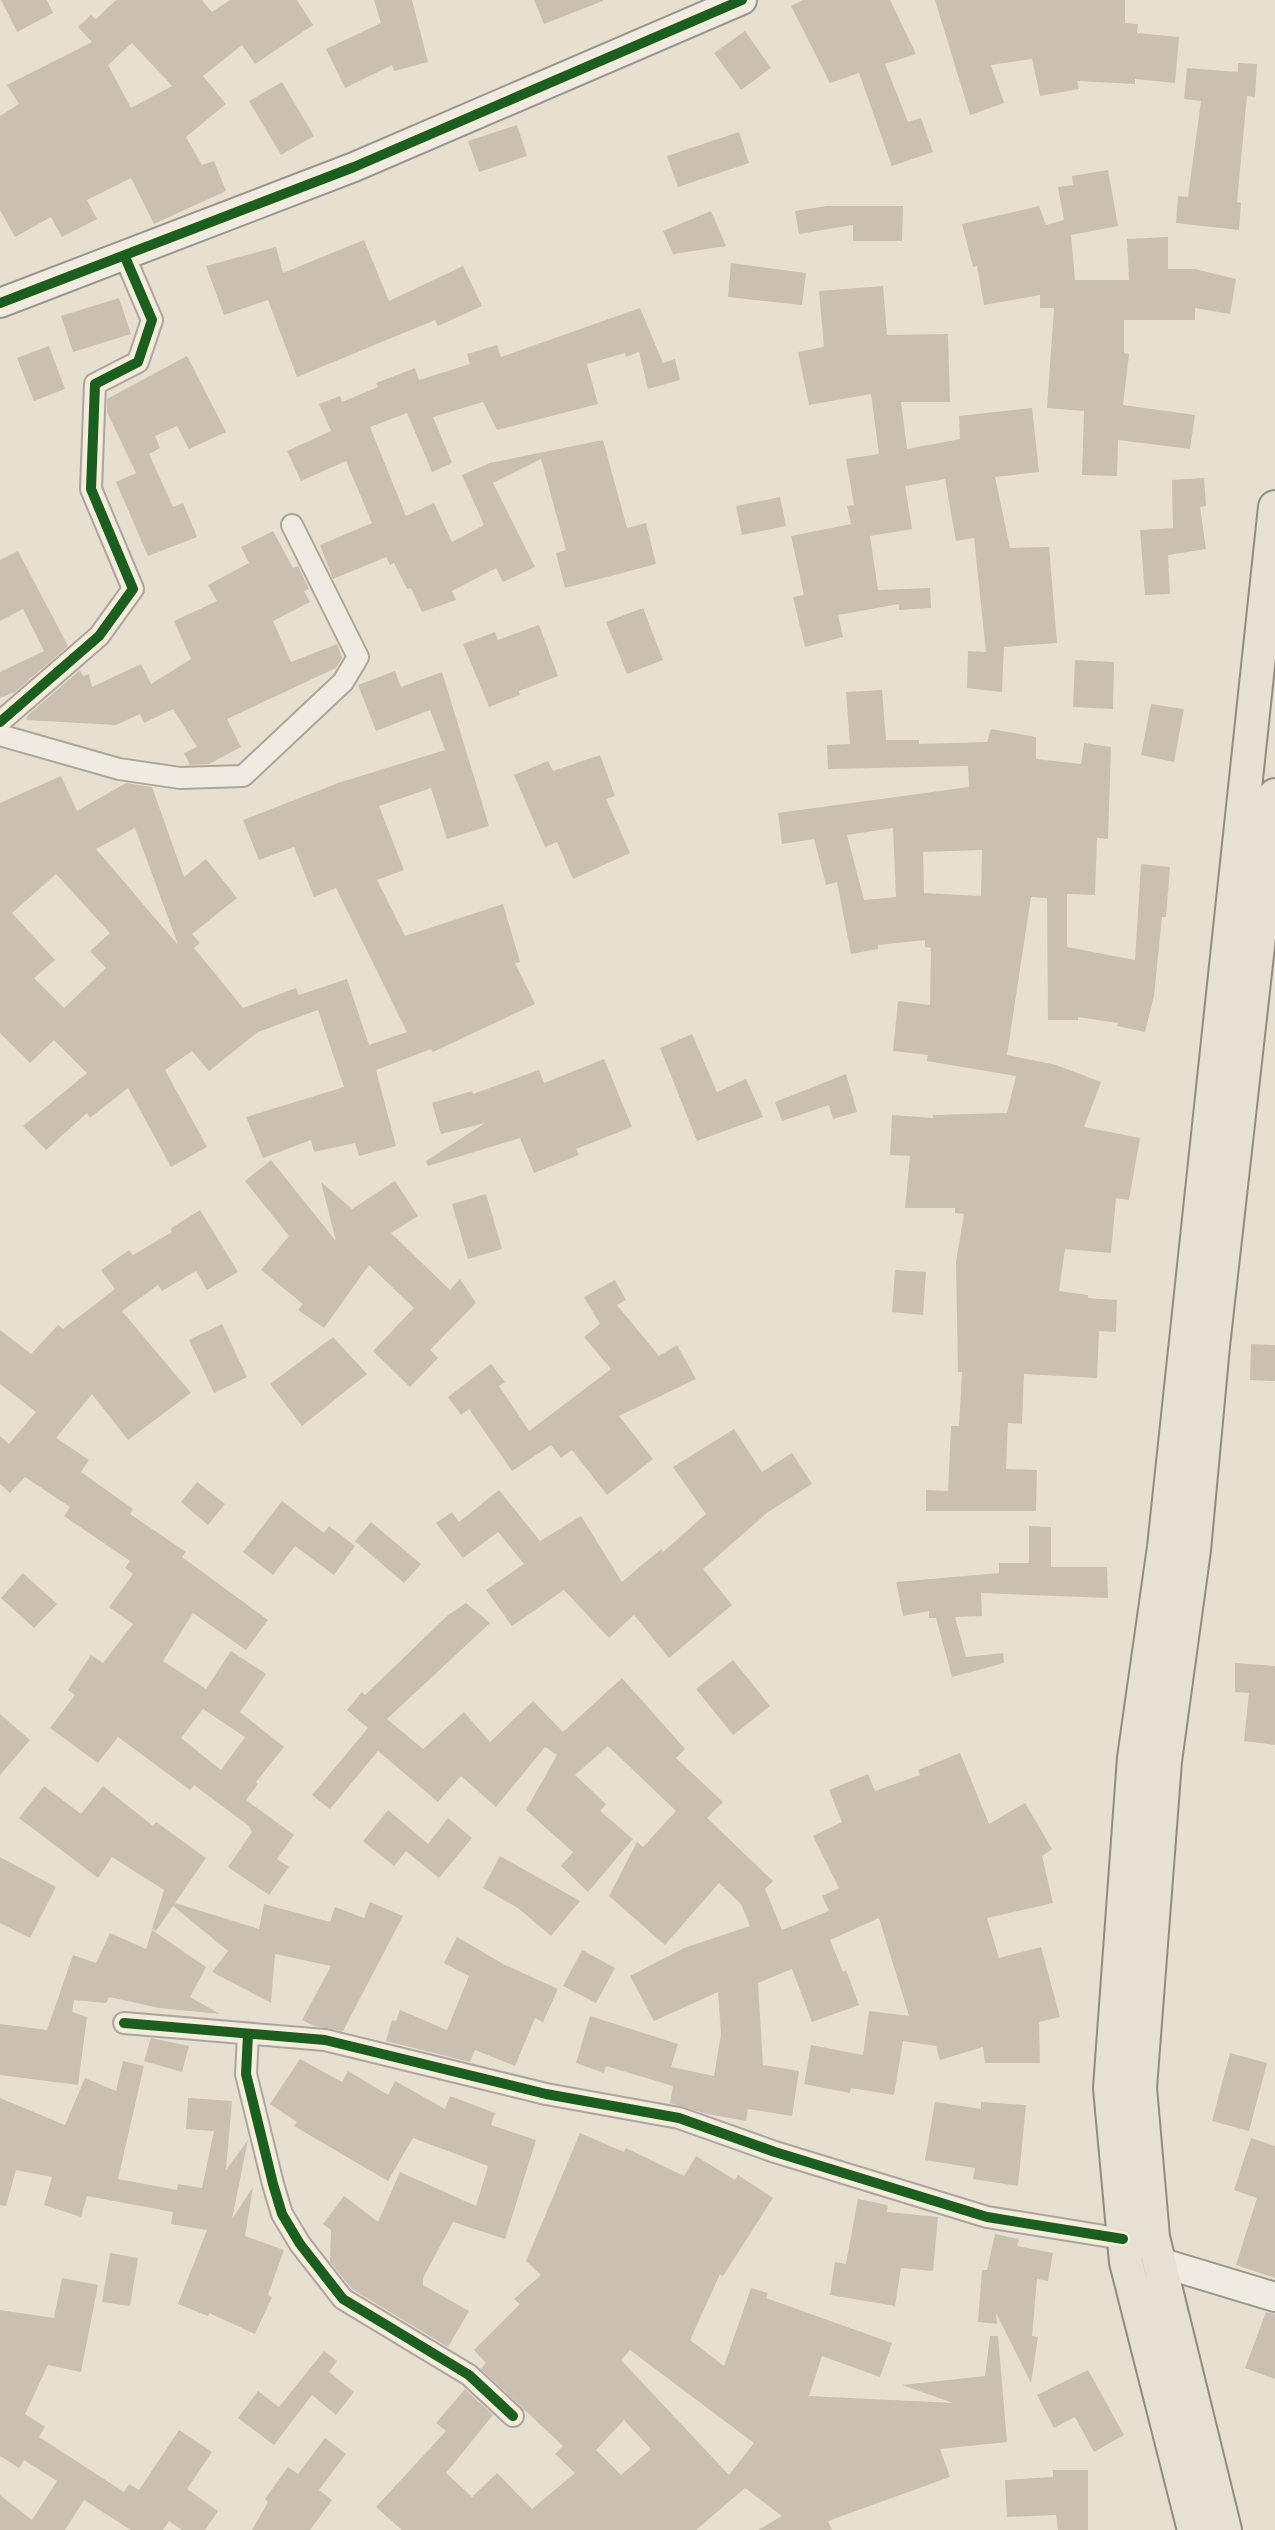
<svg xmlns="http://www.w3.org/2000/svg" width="1275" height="2530" viewBox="0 0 1275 2530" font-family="'Roboto Serif',serif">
  <rect width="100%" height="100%" fill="#e7e0d1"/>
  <path fill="#cbbfb2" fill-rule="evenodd" d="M1,0H47L53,13L17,32Z
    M116,0H202L212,12L230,0H297L313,25L255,64L242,45L203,76L226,104L186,137L202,165L214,161L226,191L154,224L131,178L87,200L97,219L62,237L51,217L15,237L0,210V116L19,104L7,85L92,42L78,27L91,15L96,19ZM132,43L172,86L131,108L108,65Z
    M374,0H412L428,62L394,71L392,65L345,88L326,49L381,23Z
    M534,0H603V1L544,24Z
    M803,0H890L916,54L885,64L908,122L921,118L933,152L892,166L859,73L830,83L791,6Z
    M935,0H1125V23L1138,24L1137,33L1179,37L1175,83L1135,79V84L1077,81L1079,89L1040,96L1032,59L991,65L1004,103L970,115Z
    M745,31L771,68L741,90L714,53Z
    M1238,63L1257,64L1255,97L1247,96L1237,202L1241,203L1239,230L1176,223L1178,196L1188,197L1201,101L1184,99L1187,68L1238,72Z
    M282,82L314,136L281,155L249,101Z
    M517,125L527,156L479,172L468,141Z
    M739,132L749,163L678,187L667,156Z
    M1108,170L1118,226L1071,235L1075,280H1129L1127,239L1168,237V269H1195L1236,279L1230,314L1195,308V320H1124V353L1129,354L1123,405L1195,415L1190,449L1118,440L1117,476L1082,475L1084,411L1047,408L1054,308H1040V295L984,305L977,266L973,267L962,224L1039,206L1046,225L1064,220L1058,187L1073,185L1072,176Z
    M827,206H903L902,241H853V225L799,234L795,211Z
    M711,211L726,246L673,254L663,231Z
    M364,240L389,301L463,266L482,306L438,326L435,320L297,377L268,300L224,315L206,266L276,247L283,273Z
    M731,263L806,273L802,305L728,297Z
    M883,286L887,335L948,334L950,402H901L907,449L960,439L959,416L1032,408L1039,472L995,477L1010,548L1049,547L1057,643L1004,647L1002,692L967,688L968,651L986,652L974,538L956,541L945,479L905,486L912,529L870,536L878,590L930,588L931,608L899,610V604L838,615L843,637L805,647L793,597L804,595L791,536L851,524L847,506L854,505L846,459L879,454L871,394L809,405L798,352L824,347L819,291Z
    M119,298L131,334L73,352L61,316Z
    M640,308L663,363L675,359L680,380L648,389L639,352L626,357L625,353L587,364L598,404L497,430L483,402L433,417L452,463L432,472L407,413L370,427L406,516L434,503L452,542L484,525L462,475L490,463L603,440L627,528L646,523L656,564L565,588L556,553L566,550L541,459L493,483L535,567L503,582L496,568L452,591L456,600L422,612L411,588L407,589L394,563L390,565L386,557L333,579L320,545L372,523L346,461L301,481L287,451L331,431L319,404L340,396L342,402L378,387L376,383L415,368L419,380L470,364L467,354L497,345L501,357Z
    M49,346L65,389L34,401L17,358Z
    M187,356L226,432L189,449L177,426L155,436L160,448L149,454L173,507L183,503L197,537L148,556L116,482L136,473L107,412V399Z
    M1204,478L1206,506L1200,507L1206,549L1168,555L1170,594L1145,595L1140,530L1173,528L1172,480Z
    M780,497L786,526L742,535L736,506Z
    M273,531L293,568L298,566L309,589L304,591L310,602L273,621L291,662L337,644L342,658L336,668L227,719L241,747L209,764L190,765L184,753L197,747L173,709L144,723L140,714L116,725L26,720L28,715L80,670L83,676L89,674L92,687L141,664L151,684L191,659L174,621L217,601L208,585L249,563L241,547Z
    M18,551L68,646L15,692L0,698V672L44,651L23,609L0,621V560Z
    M643,608L663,660L627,674L606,622Z
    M539,625L558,676L519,691L520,695L489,707L463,644L495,632L498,640Z
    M1075,660L1114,662L1113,709L1073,707Z
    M395,671L401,687L442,672L489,826L447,839L431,788L379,806L404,870L377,880L405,936L503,904L520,962L515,963L535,1004L433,1052L431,1049L376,1070L396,1146L359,1156L355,1143L314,1152L311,1140L263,1158L246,1117L344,1087L318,1010L258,1032L209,1071L192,1051L165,1070L207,1147L171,1167L128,1088L90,1118L87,1113L46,1150L23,1126L87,1073L54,1040L30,1063L0,1033V803L61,776L77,811L126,783L152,787L184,877L206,859L237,898L192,934L200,943L194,948L243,1008L296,988L299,995L347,979L369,1045L407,1032L336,888L314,897L294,847L259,860L243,820L338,783L445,750L430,710L376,731L358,685ZM135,828L176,939L178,945L96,849ZM56,874L110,933L90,951L106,968L64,1008L34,978L55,960L12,913Z
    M882,690L886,740H919V744L987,742L991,729L1036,737V759L1081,764L1084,743L1111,747L1108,839L1097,838L1095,895L1067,894V947L1135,960L1141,864L1170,867L1166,917H1162L1154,996L1145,1032L1117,1026L1118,1023L1078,1017V1020H1048L1047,898L1031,897L1007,1055L1056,1065L1101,1082L1084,1127L1140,1138L1129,1200L1116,1198L1111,1253L1065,1249L1059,1291L1088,1295V1298L1117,1300L1116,1332L1099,1331L1097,1378L1024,1374L1022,1424L1008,1423L1006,1469L1037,1470L1036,1511H926V1490L948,1491L951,1426H959L962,1372H958L956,1262L964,1214L955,1213V1208H905L910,1156L890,1155L892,1115L933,1118V1115L1007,1113L1016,1076L927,1061L928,1055L893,1051L898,1001L930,1005L931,948L925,947V940L878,945V949L851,954L837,882L826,885L814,839L782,844L778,813L969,787L968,766L828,769L827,745L850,744L846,692ZM893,828L896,897L864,900L847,835ZM982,850L981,896L924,893L923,852Z
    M1151,704L1184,709L1174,762L1141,755Z
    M600,755L615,796L606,799L630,853L573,879L557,842L545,847L514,775L548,761L553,771Z
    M692,1034L717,1092L746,1079L763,1117L697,1141L660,1048Z
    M604,1059L632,1127L576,1149L579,1155L534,1173L520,1138L428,1166L426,1161L485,1123L441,1134L432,1103L472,1091L473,1094L539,1070L544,1083Z
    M846,1074L857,1112L833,1119L829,1105L782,1121L775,1102Z
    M271,1160L336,1241L321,1182L352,1209L395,1181L418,1216L391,1233L450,1290L460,1279L476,1303L430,1350L438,1358L410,1387L373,1351L414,1308L369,1265L324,1328L298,1310L303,1304L261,1270L289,1236L245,1181Z
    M486,1194L502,1249L468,1259L452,1204Z
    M200,1210L238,1272L207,1290L196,1271L162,1291L158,1285L122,1311L191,1393L128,1440L92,1394L56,1438L89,1460L81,1472L133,1509L130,1514L186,1552L182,1557L268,1620L246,1650L193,1613L163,1661L206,1689L231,1651L266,1674L240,1712L284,1747L256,1782L258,1784L246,1800L294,1835L277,1859L289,1867L269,1895L228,1867L252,1832L249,1826L194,1785L190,1790L118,1737L98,1763L50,1728L75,1695L68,1690L91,1655L103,1663L133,1624L109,1607L133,1574L125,1568L130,1561L64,1516L70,1507L25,1477L10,1493L0,1484V1436L9,1444L36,1412L0,1384V1330L31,1354L58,1325L63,1329L115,1289L101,1270L129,1250L133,1255L172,1232L170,1229ZM203,1709L245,1737L221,1770L181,1738Z
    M895,1270L926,1272L923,1315L892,1312Z
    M615,1280L626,1300L617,1305L659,1356L677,1345L696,1379L619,1416L653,1459L607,1495L572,1450L561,1458L551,1445L512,1471L469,1409L461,1415L448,1397L491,1364L505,1382L499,1386L529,1431L611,1369L584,1337L600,1324L584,1297Z
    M222,1324L247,1377L214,1393L189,1340Z
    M333,1337L367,1374L302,1426L270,1384Z
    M1251,1344L1275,1345V1381L1250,1380Z
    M734,1429L762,1472L792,1453L812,1484L768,1512L703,1569L732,1605L669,1658L634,1615L609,1638L564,1590L512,1626L486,1590L524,1564L498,1532L463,1558L436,1523L452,1512L459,1522L499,1490L540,1541L581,1516L622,1582L661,1549L663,1552L706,1514L673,1467Z
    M197,1482L225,1504L208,1525L181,1502Z
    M282,1501L324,1533L329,1526L355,1546L334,1575L295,1546L273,1575L243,1552Z
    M371,1522L421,1564L404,1583L355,1541Z
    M1029,1526L1051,1527V1567H1107L1108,1598L981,1593L982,1616L955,1617L966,1657L1003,1653L1004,1663L952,1677L936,1618H929V1611L903,1616L896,1582L999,1573V1563H1029Z
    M23,1573L57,1604L34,1628L1,1598Z
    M466,1603L490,1623L387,1719L423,1749L464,1712L490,1742L533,1701L563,1732L622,1678L685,1749L676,1758L723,1802L707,1818L773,1881L765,1889L782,1930L829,1911L822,1896L839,1888L813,1836L842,1822L829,1790L868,1774L875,1791L920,1775L918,1770L960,1753L989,1824L1025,1803L1052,1849L1042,1856L1053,1903L987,1918L999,1958L1041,1947L1060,2017L1039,2022L1040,2063H985L983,2047L940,2060L936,2046L903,2041L894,2095L851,2088L850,2093L804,2084L811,2045L863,2055L869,2011L909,2016L879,1918L830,1940L843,1972L846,1970L859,2005L812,2022L792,1969L758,1983L763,2065L799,2071L792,2116L748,2109L746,2121L707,2114L670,2103L673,2086L606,2066L604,2073L576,2063L590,2016L678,2044L671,2067L714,2076L721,2034L718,1992L654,2021L630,1976L684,1948L750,1926L741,1904L719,1883L665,1945L609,1896L637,1842L643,1847L676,1811L608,1746L575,1775L606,1804L600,1811L633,1839L588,1892L561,1866L573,1852L526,1810L557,1755L545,1747L496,1807L461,1776L438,1802L378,1751L330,1809L312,1795L368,1728L347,1710L362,1692L365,1695L448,1615Z
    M733,1660L770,1706L733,1735L696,1689Z
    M1235,1663L1275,1666V1745L1244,1741L1249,1693L1235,1692Z
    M0,1714L30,1740L0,1775Z
    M44,1786L81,1814L103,1786L153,1826L156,1822L206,1858L175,1903L259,1929L264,1904L330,1922L335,1907L364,1918L370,1902L403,1916L343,2031L314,2026L302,2020L331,1966L275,1954L271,2003L212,1972L228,1951L173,1906L156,1931L152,1929L164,1890L112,1857L98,1878L19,1818Z
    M388,1810L428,1844L448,1818L472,1838L439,1878L406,1851L394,1866L363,1841Z
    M500,1856L580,1901L551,1936L518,1908L483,1888Z
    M0,1857L56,1887L30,1938L0,1923Z
    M152,1930L206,1967L190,1997L220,2014L159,2008L109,1997L106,2003L74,2000L72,2012L87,2017L78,2085L0,2075V2024L47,2030L73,1955L96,1963L110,1933L146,1949Z
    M457,1937L505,1965L558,1989L543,2022L535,2018L515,2066L475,2050L470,2062L386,2041L392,2020L396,2021L400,2010L447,2030L469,1976L444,1963Z
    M582,1950L615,1968L596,2003L563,1986Z
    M151,2038L189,2046L182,2072L144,2061Z
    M1230,2053L1267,2063L1249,2131L1212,2121Z
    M300,2059L342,2082L348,2071L388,2095L395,2081L445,2109L450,2096L495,2113L491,2125L536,2140L505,2239L453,2222L423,2278V2285L469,2311L448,2347L352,2289L330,2262L331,2230L323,2224L344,2196L378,2222L400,2172L476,2206L488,2166L413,2138L388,2181L294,2126L297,2122L270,2104Z
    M123,2061L144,2066L118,2179L177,2190L178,2184L202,2188L214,2131L186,2129L188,2098L232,2101L226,2170L248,2140L232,2219L253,2187L245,2236L284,2250L268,2295L272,2297L255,2334L209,2313L208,2316L178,2304L207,2230L171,2224L173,2212L87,2196L81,2217L44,2205L52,2177L16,2170L6,2206L0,2205V2098L65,2125L85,2078L116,2091Z
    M935,2102L981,2109V2102L1026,2105L1018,2186L973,2179L975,2168L925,2160Z
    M580,2133L624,2152L626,2148L684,2176L696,2156L735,2180L738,2175L773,2198L723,2276L720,2274L690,2340L724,2366L751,2288L768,2293L766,2298L892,2343L880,2377L822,2356L809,2396L953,2403L902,2385L985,2376L990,2336H998L1007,2442L940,2449L950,2477L828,2521L832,2530H758L782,2516L745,2488L696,2530H402L376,2507L446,2431L436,2423L465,2389L493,2415L446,2473L472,2497L497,2473L532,2509L575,2473L555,2454L563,2446L481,2369L486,2363L474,2350L520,2304L514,2299L541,2275L526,2261ZM630,2350L754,2443L729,2475L621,2360ZM624,2420L651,2449L621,2475L596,2450Z
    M1251,2138L1275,2146V2278L1236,2265L1257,2198L1234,2190Z
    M858,2199L888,2205L887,2212L938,2217L933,2271L901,2268L895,2306L830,2295L835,2262L846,2264Z
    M995,2234L1019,2239L1017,2246L1053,2253L1048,2281L1037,2279L1032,2336L1038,2337L1031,2383L996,2313L997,2324L978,2322L982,2270H987Z
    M110,2253L138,2258L130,2306L102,2302Z
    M62,2278L98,2285L81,2372L48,2365L25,2414L45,2427L39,2437L124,2492L129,2484L139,2490L179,2430L212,2452L187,2489L218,2511L205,2530H182L169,2521L163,2530H131L84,2500L65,2530H0V2495L32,2520L57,2481L24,2460L19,2468L0,2456V2310L54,2318Z
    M1266,2312L1275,2314V2379L1245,2368Z
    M324,2351L337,2361L329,2372L354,2392L336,2415L312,2395L274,2445L238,2418L258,2391L279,2407Z
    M1088,2370L1124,2435L1094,2452L1075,2417L1054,2428L1037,2395Z
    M325,2438L346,2454L319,2490L332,2500L310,2530H252L268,2502L265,2499L288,2467L298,2474Z
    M1053,2470H1088V2530H1058L1056,2515L1007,2517L1005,2480L1053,2477Z"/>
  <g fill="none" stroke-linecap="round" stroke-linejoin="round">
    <defs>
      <path id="street" d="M0,722L99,636L133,589L91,489L95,384L138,362L152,320L125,257
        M0,735L119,769L180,778L243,776L343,682L358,657L292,525
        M124,2023L325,2040L546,2094L679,2118L775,2152L987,2217L1123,2239
        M248,2034L246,2074L273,2184L282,2214L300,2244L343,2299L469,2375L513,2416"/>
      <path id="secondary" d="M0,303L354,167L742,0
        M1159,2262L1275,2297"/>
      <path id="primary" d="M1194,2530L1126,2262L1110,2088L1134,1758L1164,1547L1275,507
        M1225,2530L1153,2237L1140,2088L1165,1761L1194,1550L1213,1346L1275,795"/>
    </defs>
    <use href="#street" stroke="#ada599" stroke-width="24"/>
    <use href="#secondary" stroke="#9c958a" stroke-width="32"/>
    <use href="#primary" stroke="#928b80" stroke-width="36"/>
    <use href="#street" stroke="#efebe3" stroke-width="20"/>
    <use href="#secondary" stroke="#efebe3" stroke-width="28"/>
    <use href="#primary" stroke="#e6e1d4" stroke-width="32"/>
    <defs>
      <path id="cycleway" d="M0,303L354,167L742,0
        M0,722L99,636L133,589L91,489L95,384L138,362L152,320L125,257
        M124,2023L325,2040L546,2094L679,2118L775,2152L987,2217L1123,2239
        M248,2034L246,2074L273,2184L282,2214L300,2244L343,2299L469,2375L513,2416"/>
    </defs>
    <use href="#cycleway" stroke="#f7eed8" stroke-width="15"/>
    <use href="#cycleway" stroke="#1b5e20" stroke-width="10"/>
  </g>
</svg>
